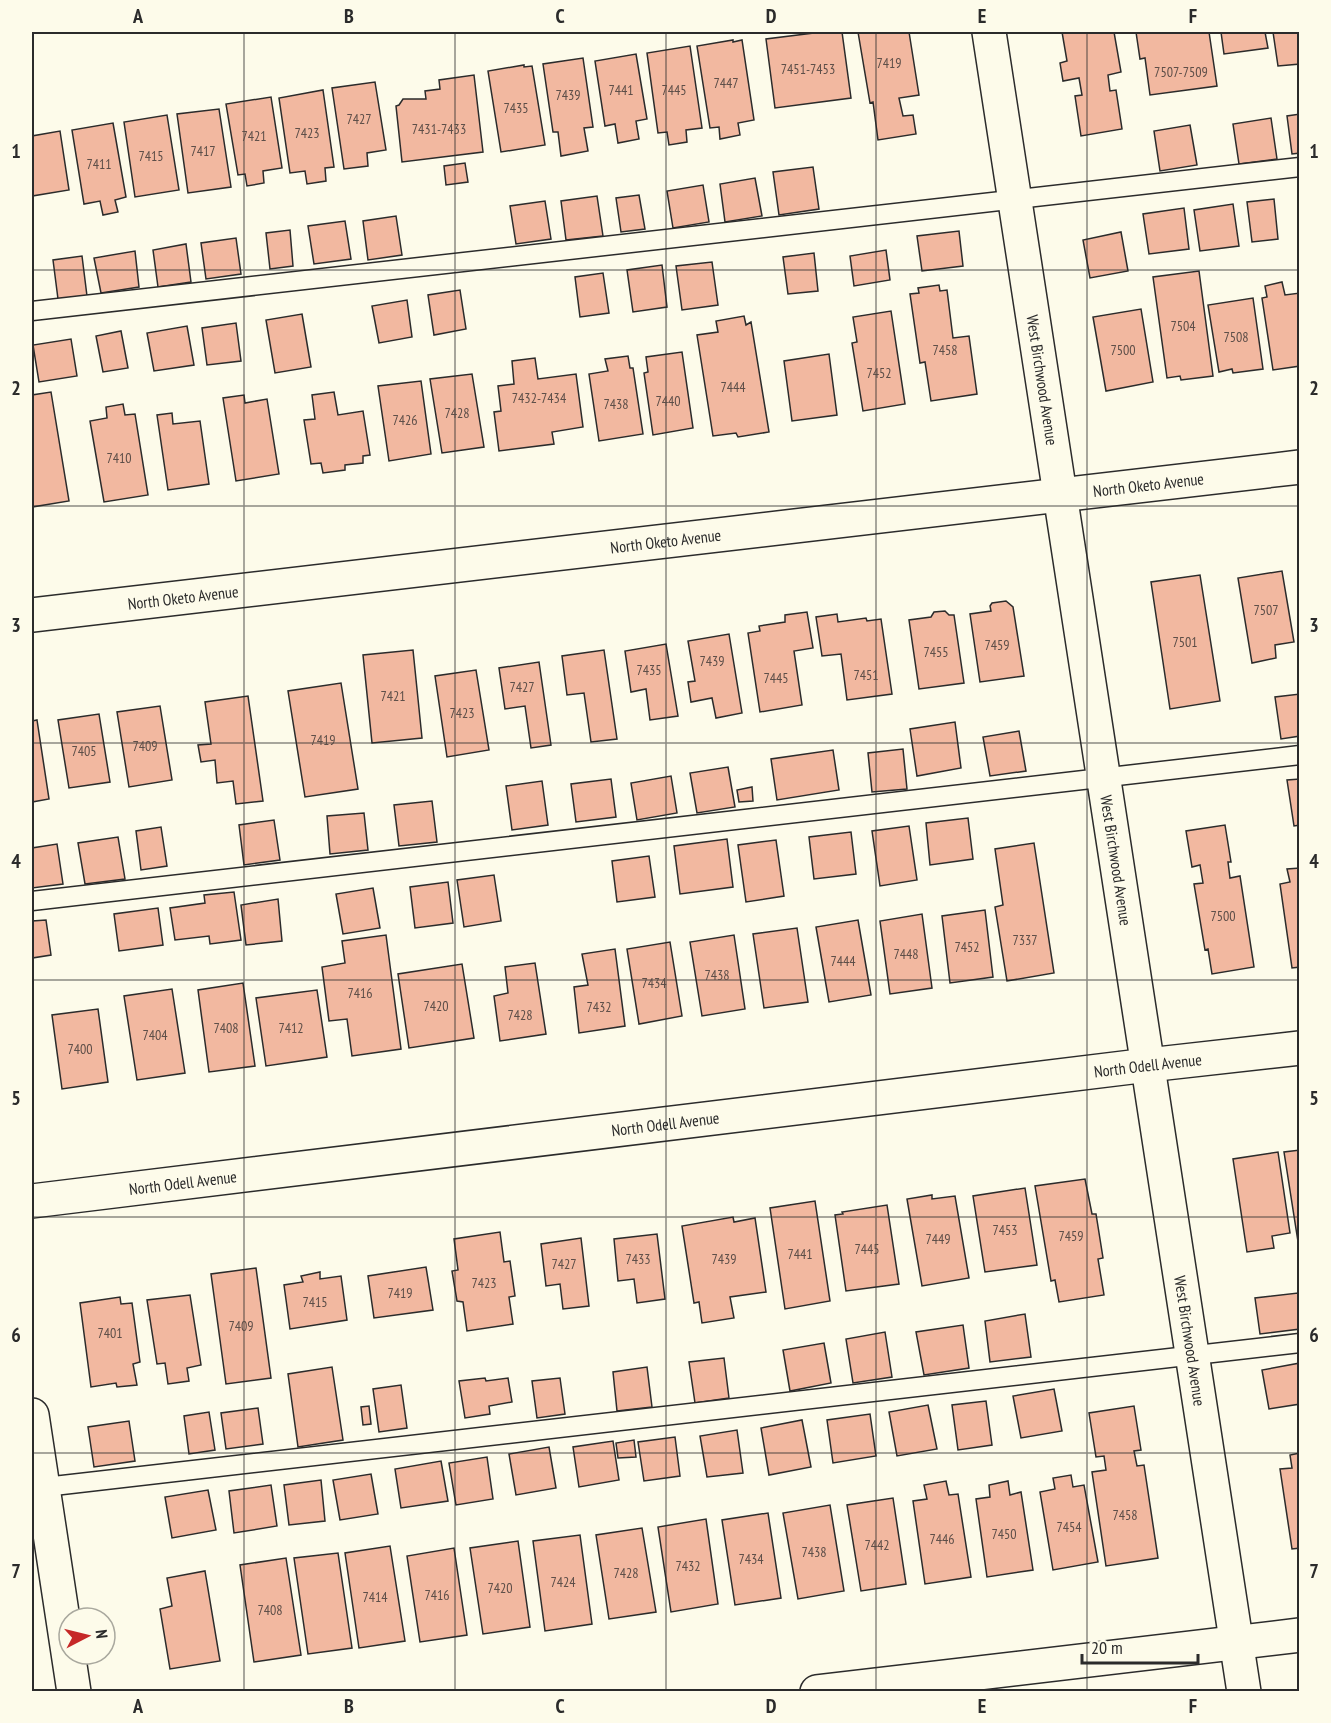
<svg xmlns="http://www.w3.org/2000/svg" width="1331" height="1723" viewBox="0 0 1331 1723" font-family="'PT Sans Narrow',sans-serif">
  <rect width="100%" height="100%" fill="#fdfbea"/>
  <path fill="#f2b8a0" stroke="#2b2b2b" stroke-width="1.5" d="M822,32H842L851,98L775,108L766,39Z
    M858,32H909L919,95L899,98L903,116L913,115L916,134L878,140L873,102L870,103Z
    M1062,32H1114L1121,72L1108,75L1110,91L1116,90L1122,129L1081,136L1075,96L1082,95L1079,78L1063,81L1060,63L1067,61Z
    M1136,32H1209L1217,86L1150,95L1145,58L1140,59Z
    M1221,32H1265L1268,48L1224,54Z
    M1273,32H1300V64L1278,66Z
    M733,40V42L742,40L754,120L738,123L740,135L720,139L719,127L710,128L697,46Z
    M690,46L702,128L686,130L687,142L669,145L667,132L658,133L647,53Z
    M636,54L647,119L636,121L639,139L618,143L615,124L605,126L595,61Z
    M583,58L593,127L584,128L588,151L561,156L558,132H553L543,64Z
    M524,65V67L532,66L545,145L501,152L488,71Z
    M474,75L483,152L402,162L396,106L399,105L403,99H426L425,91L440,89L439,80Z
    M375,82L386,150L367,153L368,166L344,169L332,88Z
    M323,90L334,167L325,168L326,181L307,184L305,171L290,173L279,98Z
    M271,97L282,168L263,171L264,183L247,186L245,174L238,175L226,104Z
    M219,109L231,187L188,193L177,114Z
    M1300,114V153L1292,154L1287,116Z
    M167,115L179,190L135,197L124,122Z
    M1271,118L1277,159L1239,164L1233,124Z
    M113,123L126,197L115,200L118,212L103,215L100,201L84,204L72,130Z
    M1190,125L1197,165L1160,171L1154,131Z
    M60,131L69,190L32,196V136Z
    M465,163L468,182L446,185L444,166Z
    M813,167L819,209L779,215L773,172Z
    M755,178L762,216L725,222L720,184Z
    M703,185L709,222L673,228L667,191Z
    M639,195L645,229L621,232L616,198Z
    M597,196L603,236L566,240L561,201Z
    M1274,199L1278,239L1252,242L1247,202Z
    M545,201L551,239L516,244L510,206Z
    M1233,204L1239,246L1200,251L1194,210Z
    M1184,208L1189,249L1149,254L1143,214Z
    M396,216L402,255L368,260L363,221Z
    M345,221L351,259L314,264L308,226Z
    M290,230L293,266L270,269L266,233Z
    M959,231L963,266L922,271L917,236Z
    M1121,232L1128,271L1090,278L1083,240Z
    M236,238L241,274L206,279L201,243Z
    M186,244L191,282L158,287L153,250Z
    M886,250L890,280L854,286L850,256Z
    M135,251L139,287L101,293L94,258Z
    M814,253L818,291L788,294L783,257Z
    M82,256L87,296L58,299L53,260Z
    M712,262L718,305L682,310L676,266Z
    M662,265L667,307L633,312L627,270Z
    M1199,271L1213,376L1181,380L1180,376L1167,378L1153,277Z
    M603,273L609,313L580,317L575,277Z
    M1282,282L1285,295L1300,293V366L1273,370L1262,298L1267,297L1265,286Z
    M939,285L940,291L947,290L953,338L969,336L977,394L931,401L925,362L920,363L910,294L919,293L918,288Z
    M460,290L466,329L434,335L428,295Z
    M1253,298L1263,369L1233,373L1232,369L1219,372L1208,305Z
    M407,300L412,337L379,343L372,306Z
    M1141,309L1153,382L1106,391L1093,317Z
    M891,311L905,404L863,411L852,343L857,342L853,317Z
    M302,314L311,367L275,373L266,320Z
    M744,316L746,325L751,322L769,432L738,437L736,433L713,436L697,335L718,332L716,321Z
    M236,323L241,361L207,365L202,328Z
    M187,326L194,365L154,371L147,333Z
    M121,331L128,368L103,372L96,336Z
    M71,339L77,376L39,382L33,345Z
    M682,352L693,428L653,435L644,373L648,372L646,357Z
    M829,354L837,415L792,421L784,361Z
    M628,356L630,368H633L643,434L599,441L589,374L608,371L605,359Z
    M535,358L538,379L576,374L583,427L552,432L554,444L499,451L494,412L501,411L498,386L514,384L512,361Z
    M472,374L484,447L442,453L430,379Z
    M421,381L431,454L389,461L378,386Z
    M51,392L69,501L32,507V395Z
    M334,392L338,415L363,411L370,455L363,456V463L345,465V470L323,473L321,463L311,464L304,420L315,419L312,395Z
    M244,395L245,403L267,399L279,474L236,481L223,398Z
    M123,404L125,415L135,414L148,495L104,502L90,421L107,418L106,407Z
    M172,413L173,424L200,421L209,484L168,490L157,415Z
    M1282,571L1294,642L1275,645L1276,658L1252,663L1238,578Z
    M1200,575L1220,701L1170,709L1151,582Z
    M1006,601L1013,607L1024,676L980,682L970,614L991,611L990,606L992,603Z
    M945,611L949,615H954L964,683L919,689L909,620L931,617L934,612Z
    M807,612L813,648L794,651L802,705L760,712L748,633L760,631L759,626L785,622V615Z
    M837,614L838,622L866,618L867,621L881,619L892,694L847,700L841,654L822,656L816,617Z
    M729,634L742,713L716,718L712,698L691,702L688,682L695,681L688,641Z
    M666,644L678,716L650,720L646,689L631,692L625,651Z
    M413,650L422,738L372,743L363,655Z
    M604,650L617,739L591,742L584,693L567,695L562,656Z
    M539,662L551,745L531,748L525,706L505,709L499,668Z
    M476,670L489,750L447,757L435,676Z
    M341,683L358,789L305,797L288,691Z
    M1300,694V736L1281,739L1275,697Z
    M248,696L263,801L236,804L233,781L217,783L215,760L201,762L198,745L211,744L205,702Z
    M160,706L172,780L129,787L117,712Z
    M99,714L110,782L69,788L58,720Z
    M37,720L49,799L32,802V721Z
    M955,722L961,768L917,776L910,729Z
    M1019,731L1026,771L990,776L983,737Z
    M903,749L907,789L872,792L868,753Z
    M833,750L839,790L777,800L771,759Z
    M728,767L735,807L697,813L690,773Z
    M671,776L677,813L637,820L631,783Z
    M611,779L616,817L576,822L571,784Z
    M1300,779V825L1294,826L1287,780Z
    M542,781L548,825L512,830L506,786Z
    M752,787L753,801L739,802L737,790Z
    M432,801L437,842L399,846L394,805Z
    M364,813L368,850L330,854L327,816Z
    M968,818L973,859L930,865L926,823Z
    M274,820L280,860L244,865L239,825Z
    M1225,825L1231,862H1228L1230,878L1240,876L1254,967L1212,974L1208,949L1205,950L1194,884L1203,883L1200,865L1192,867L1186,831Z
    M909,826L917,880L880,886L872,831Z
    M161,827L167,866L141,870L136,831Z
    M851,832L856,874L814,879L809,837Z
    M118,837L125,879L85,884L78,843Z
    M727,839L733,887L680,894L674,846Z
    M776,840L784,896L746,902L738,845Z
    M1034,843L1054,973L1007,981L995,907L1003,905L995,849Z
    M57,844L63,884L32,888V848Z
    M649,856L655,897L617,902L612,861Z
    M1300,868V967L1292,968L1280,884L1290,882L1287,869Z
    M494,875L501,921L464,927L457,880Z
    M448,882L453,923L415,928L410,887Z
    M373,888L380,928L343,934L336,894Z
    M234,892L241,940L210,944L209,936L175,940L170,908L205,903L204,895Z
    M278,899L282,941L246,945L241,905Z
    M158,908L163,945L119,951L114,914Z
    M985,910L993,977L950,983L942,916Z
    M922,914L932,988L890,994L880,921Z
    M46,920L51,955L32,958V921Z
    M858,920L871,995L829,1002L816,927Z
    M797,928L808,1002L764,1008L753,934Z
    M386,935L401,1049L352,1056L347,1019L329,1021L322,967L345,963L342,941Z
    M734,935L745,1009L702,1016L690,942Z
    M670,942L682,1016L639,1024L627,949Z
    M615,949L625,1026L579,1033L574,987L588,985L582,954Z
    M535,963L546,1034L500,1041L494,996L508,993L505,967Z
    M462,964L474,1038L409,1048L398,974Z
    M243,983L255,1066L209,1072L198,990Z
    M172,989L185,1073L137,1080L124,996Z
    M317,990L327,1057L266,1066L256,998Z
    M98,1009L108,1082L62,1089L52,1015Z
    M1300,1150V1248H1299L1284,1152Z
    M1278,1152L1290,1233L1272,1236L1274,1248L1247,1252L1233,1159Z
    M1085,1179L1092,1214H1096L1103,1258L1098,1259L1104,1295L1059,1302L1055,1280L1051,1281L1035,1186Z
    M1025,1188L1037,1265L985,1272L973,1196Z
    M932,1195V1199L955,1196L969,1278L922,1286L907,1199Z
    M815,1201L830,1301L785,1309L770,1208Z
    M887,1205L899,1284L846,1291L835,1215L843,1214L842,1212Z
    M733,1217L734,1222L755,1218L766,1292L730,1297L734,1318L702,1323L699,1302L694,1303L682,1226Z
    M500,1232L504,1262L510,1261L515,1296L509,1297L513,1324L467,1331L463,1302L457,1301L452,1271L458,1270L454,1239Z
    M657,1234L665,1299L637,1303L634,1279L618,1281L614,1239Z
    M581,1238L589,1306L563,1309L560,1284L546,1286L541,1244Z
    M426,1267L433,1310L374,1318L368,1276Z
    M256,1268L271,1378L226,1384L211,1274Z
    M320,1272V1279L341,1276L347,1320L290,1329L284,1285L303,1282L301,1276Z
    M1298,1293L1300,1329L1260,1334L1255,1298Z
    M190,1295L201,1365L187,1368L189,1381L168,1384L165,1363L157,1364L147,1300Z
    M120,1297L121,1304L132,1303L140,1362L133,1364L137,1385L117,1387L116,1383L91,1387L80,1303Z
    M1025,1314L1031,1357L990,1362L985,1321Z
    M963,1325L969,1368L924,1375L916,1332Z
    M885,1332L892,1377L853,1383L846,1339Z
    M824,1343L831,1383L790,1391L783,1350Z
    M724,1358L729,1398L695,1403L689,1362Z
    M1300,1363V1404L1269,1409L1262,1370Z
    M332,1367L343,1440L298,1447L288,1374Z
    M647,1367L652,1407L617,1411L613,1372Z
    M485,1378L486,1381L508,1378L512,1402L489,1406L490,1414L465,1418L459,1381Z
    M560,1378L565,1414L537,1418L532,1381Z
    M401,1385L407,1428L379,1432L373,1389Z
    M1054,1389L1062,1431L1021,1438L1013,1396Z
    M986,1401L992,1445L958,1450L952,1405Z
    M928,1405L937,1449L897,1456L889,1412Z
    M369,1406L371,1424L363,1425L361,1407Z
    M1134,1406L1141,1450L1134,1451L1137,1466L1144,1465L1158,1558L1106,1566L1092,1472L1106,1470L1104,1456L1096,1457L1089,1413Z
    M258,1408L263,1444L226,1449L221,1413Z
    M209,1412L215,1450L189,1454L184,1416Z
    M870,1414L876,1456L833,1463L827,1420Z
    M802,1420L811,1467L769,1475L761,1428Z
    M129,1421L135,1461L94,1467L88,1427Z
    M737,1430L743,1473L707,1477L700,1436Z
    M675,1437L680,1476L644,1481L638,1442Z
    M634,1440L636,1457L618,1458L616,1443Z
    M613,1441L619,1480L579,1487L573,1447Z
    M549,1447L556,1488L516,1495L509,1454Z
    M1300,1453V1548L1292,1549L1280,1469L1292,1468L1290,1455Z
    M487,1457L493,1499L456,1505L449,1463Z
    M441,1461L448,1501L401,1508L395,1469Z
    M371,1474L378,1514L340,1520L333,1480Z
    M1071,1475L1073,1487L1084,1485L1098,1562L1053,1570L1040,1492L1055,1489L1053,1478Z
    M321,1480L325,1521L289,1525L284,1485Z
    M946,1481L949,1495L958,1494L971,1577L925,1584L913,1501L927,1499L924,1485Z
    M1008,1481L1010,1495L1021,1492L1033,1570L987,1577L976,1499L990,1497L989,1485Z
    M271,1485L277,1526L234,1533L229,1491Z
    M208,1490L216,1530L172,1538L165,1497Z
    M893,1498L906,1584L861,1591L847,1505Z
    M830,1505L844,1591L798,1599L783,1513Z
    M768,1513L781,1598L735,1605L722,1520Z
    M706,1519L718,1604L671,1612L658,1527Z
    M642,1528L656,1612L609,1619L596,1535Z
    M580,1535L592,1624L545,1631L533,1541Z
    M518,1541L530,1627L483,1634L470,1548Z
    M390,1546L405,1641L359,1648L345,1553Z
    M454,1548L467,1635L420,1642L407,1556Z
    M338,1553L352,1648L308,1654L294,1558Z
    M286,1558L301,1655L254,1662L240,1565Z
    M205,1571L220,1661L170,1669L160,1609L172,1606L167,1578Z"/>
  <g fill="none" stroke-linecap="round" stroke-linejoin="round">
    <defs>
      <path id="lane" d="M32,311L1300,167
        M32,901L1300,755
        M36,1488L1300,1343"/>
      <g id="street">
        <path id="s1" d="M989,32L1244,1692"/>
        <path id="s2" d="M32,615L1300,467"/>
        <path id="s3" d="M32,1201L1148,1065L1300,1048"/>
        <path d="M32,1415L74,1692"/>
        <path d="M817,1692L1300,1635"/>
      </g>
    </defs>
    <use href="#lane" stroke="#2b2b2b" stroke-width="21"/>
    <use href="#street" stroke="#2b2b2b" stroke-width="36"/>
    <use href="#lane" stroke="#fdfbea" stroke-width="18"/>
    <use href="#street" stroke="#fdfbea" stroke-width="33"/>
  </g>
  <path fill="none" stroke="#2b2b2b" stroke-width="1.5" stroke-opacity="0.55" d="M244,32V1692M455,32V1692M666,32V1692M876,32V1692M1087,32V1692M32,270H1300M32,506H1300M32,743H1300M32,980H1300M32,1217H1300M32,1453H1300"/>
  <g text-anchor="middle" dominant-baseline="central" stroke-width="4.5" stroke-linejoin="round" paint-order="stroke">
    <g font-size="14" fill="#5d4e48">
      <text x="889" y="63">7419</text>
      <text x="808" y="69">7451-7453</text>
      <text x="1181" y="72">7507-7509</text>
      <text x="726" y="83">7447</text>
      <text x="621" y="90">7441</text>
      <text x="674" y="90">7445</text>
      <text x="568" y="95">7439</text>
      <text x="516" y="108">7435</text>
      <text x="359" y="119">7427</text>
      <text x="439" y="129">7431-7433</text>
      <text x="307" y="133">7423</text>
      <text x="254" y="136">7421</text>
      <text x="203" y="151">7417</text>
      <text x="151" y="156">7415</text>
      <text x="99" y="164">7411</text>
      <text x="1183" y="326">7504</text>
      <text x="1236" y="337">7508</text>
      <text x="945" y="350">7458</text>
      <text x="1123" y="350">7500</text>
      <text x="879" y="373">7452</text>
      <text x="733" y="387">7444</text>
      <text x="539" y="398">7432-7434</text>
      <text x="668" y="401">7440</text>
      <text x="616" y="404">7438</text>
      <text x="457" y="413">7428</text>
      <text x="405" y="420">7426</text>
      <text x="119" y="458">7410</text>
      <text x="1266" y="610">7507</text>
      <text x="1185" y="642">7501</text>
      <text x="997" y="645">7459</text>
      <text x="936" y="652">7455</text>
      <text x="712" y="661">7439</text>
      <text x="649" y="670">7435</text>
      <text x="866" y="675">7451</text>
      <text x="776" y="678">7445</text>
      <text x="522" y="687">7427</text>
      <text x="393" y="696">7421</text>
      <text x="462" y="713">7423</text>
      <text x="323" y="740">7419</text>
      <text x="145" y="746">7409</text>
      <text x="84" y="751">7405</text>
      <text x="1223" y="916">7500</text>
      <text x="1025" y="940">7337</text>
      <text x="967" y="947">7452</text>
      <text x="906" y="954">7448</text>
      <text x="843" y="961">7444</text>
      <text x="717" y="975">7438</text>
      <text x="654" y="983">7434</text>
      <text x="360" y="993">7416</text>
      <text x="436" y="1006">7420</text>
      <text x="599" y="1007">7432</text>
      <text x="520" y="1015">7428</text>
      <text x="226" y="1028">7408</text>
      <text x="291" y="1028">7412</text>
      <text x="155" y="1035">7404</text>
      <text x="80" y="1049">7400</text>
      <text x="1005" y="1230">7453</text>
      <text x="1071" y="1236">7459</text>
      <text x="938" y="1239">7449</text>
      <text x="867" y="1249">7445</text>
      <text x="800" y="1254">7441</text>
      <text x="638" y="1259">7433</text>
      <text x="724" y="1259">7439</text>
      <text x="564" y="1264">7427</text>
      <text x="484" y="1283">7423</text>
      <text x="400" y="1293">7419</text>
      <text x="315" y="1302">7415</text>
      <text x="241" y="1326">7409</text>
      <text x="110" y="1333">7401</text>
      <text x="1125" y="1515">7458</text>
      <text x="1069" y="1527">7454</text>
      <text x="1004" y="1534">7450</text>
      <text x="942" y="1539">7446</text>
      <text x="877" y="1545">7442</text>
      <text x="814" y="1552">7438</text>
      <text x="751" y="1559">7434</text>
      <text x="688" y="1566">7432</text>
      <text x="626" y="1573">7428</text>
      <text x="563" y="1582">7424</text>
      <text x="500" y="1588">7420</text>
      <text x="437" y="1595">7416</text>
      <text x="375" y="1597">7414</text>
      <text x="270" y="1610">7408</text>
    </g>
    <g font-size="16" fill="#2b2b2b" stroke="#fdfbea">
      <text stroke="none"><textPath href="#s1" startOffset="352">West Birchwood Avenue</textPath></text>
      <text stroke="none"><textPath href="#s2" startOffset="1124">North Oketo Avenue</textPath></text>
      <text stroke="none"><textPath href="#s2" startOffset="638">North Oketo Avenue</textPath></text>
      <text stroke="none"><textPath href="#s2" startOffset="152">North Oketo Avenue</textPath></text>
      <text stroke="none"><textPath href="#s1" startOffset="838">West Birchwood Avenue</textPath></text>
      <text stroke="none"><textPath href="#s3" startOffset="1124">North Odell Avenue</textPath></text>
      <text stroke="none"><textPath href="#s3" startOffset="638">North Odell Avenue</textPath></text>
      <text stroke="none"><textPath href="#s3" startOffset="152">North Odell Avenue</textPath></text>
      <text stroke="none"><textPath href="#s1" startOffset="1324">West Birchwood Avenue</textPath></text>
    </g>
  </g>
  <rect width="1331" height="1723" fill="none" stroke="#fdfbea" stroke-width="66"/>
  <g transform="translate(87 1636) rotate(83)"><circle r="28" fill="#fdfbea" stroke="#a9a89e" stroke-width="1.5"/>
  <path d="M0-4.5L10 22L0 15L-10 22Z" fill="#c62828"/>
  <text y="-9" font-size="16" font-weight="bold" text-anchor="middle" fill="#2b2b2b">N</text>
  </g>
  <path d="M1082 1654v9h116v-9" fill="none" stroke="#2b2b2b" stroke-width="3"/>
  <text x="1091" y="1654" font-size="18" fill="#2b2b2b" stroke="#fdfbea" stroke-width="4.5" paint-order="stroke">20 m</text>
  <rect x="33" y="33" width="1265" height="1657" fill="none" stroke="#2b2b2b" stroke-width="2"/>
  <g font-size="20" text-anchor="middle" font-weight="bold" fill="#2b2b2b">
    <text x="138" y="23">A</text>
    <text x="349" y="23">B</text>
    <text x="560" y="23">C</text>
    <text x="771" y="23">D</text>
    <text x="982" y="23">E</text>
    <text x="1193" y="23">F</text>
    <text x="16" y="158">1</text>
    <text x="1314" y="158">1</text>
    <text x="16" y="395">2</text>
    <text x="1314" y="395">2</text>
    <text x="16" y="632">3</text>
    <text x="1314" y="632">3</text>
    <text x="16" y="868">4</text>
    <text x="1314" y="868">4</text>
    <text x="16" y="1105">5</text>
    <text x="1314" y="1105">5</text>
    <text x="16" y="1342">6</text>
    <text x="1314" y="1342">6</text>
    <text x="16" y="1578">7</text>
    <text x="1314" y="1578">7</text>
    <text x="138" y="1713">A</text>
    <text x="349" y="1713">B</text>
    <text x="560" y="1713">C</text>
    <text x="771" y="1713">D</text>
    <text x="982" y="1713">E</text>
    <text x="1193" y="1713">F</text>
  </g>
</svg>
